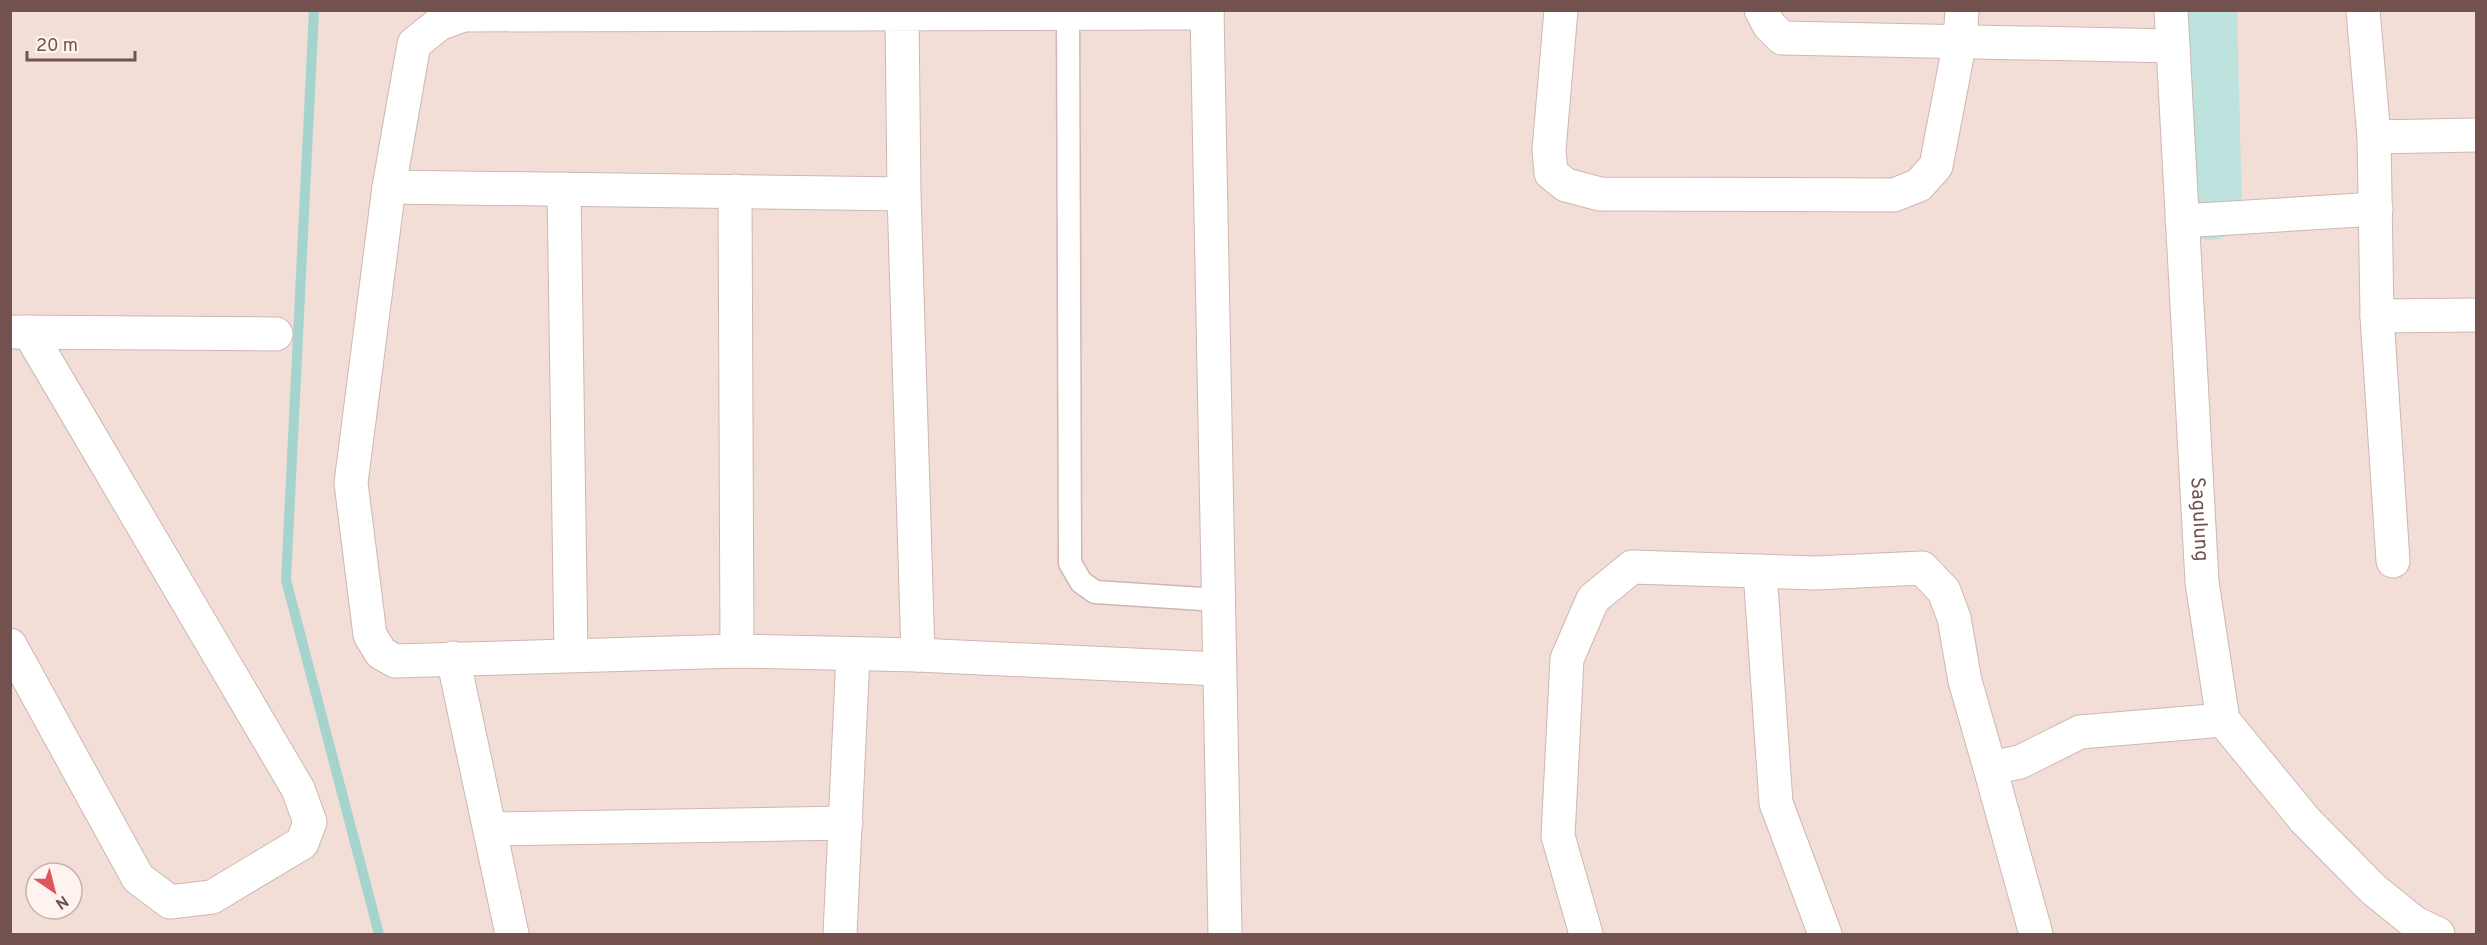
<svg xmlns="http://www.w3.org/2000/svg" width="2487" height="945" viewBox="0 0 2487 945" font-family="Overpass,sans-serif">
  <rect width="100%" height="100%" fill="#fbeee8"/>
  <path fill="#f2ded7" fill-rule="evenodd" d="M10,11H2476V934H11ZM36,873H72V909H36Z"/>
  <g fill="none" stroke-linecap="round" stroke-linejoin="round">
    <path stroke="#a5d4cf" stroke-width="10" d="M314,10L286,580L379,934"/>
    <path stroke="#bee3de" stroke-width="64" d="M2205,10L2210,208"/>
    <defs>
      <path id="service" d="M1068,10L1070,563L1081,582L1095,592L1218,600"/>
      <g id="minor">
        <path d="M1561,10L1549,150L1551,173L1566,185L1600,194L1894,195L1919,185L1936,166L1960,41L1962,10"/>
        <path d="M1761,10L1769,25L1782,38L2173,46"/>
        <path id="s1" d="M2171,10L2202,582L2223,720L2305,820L2373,889L2415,923L2438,934"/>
        <path d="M2363,10L2374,137L2377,316L2393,561"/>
        <path d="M902,14L904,194L918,655L737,651L395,661L381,653L370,635L351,483L389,187L414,44L439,24L463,15L1207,13"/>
        <path d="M2374,137L2476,135"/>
        <path d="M389,187L904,194"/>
        <path d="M564,189L571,655"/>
        <path d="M735,191L737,651"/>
        <path d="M2182,221L2376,209"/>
        <path d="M2377,316L2476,315"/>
        <path d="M12,332L276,334"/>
        <path d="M1760,571L1776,803L1825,934"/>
        <path d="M10,645L138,878L170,902L212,897L302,843L310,822L298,789L29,332"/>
        <path d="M918,655L1219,669"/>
        <path d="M453,658L512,934"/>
        <path d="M490,829L846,823"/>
        <path d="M840,934L853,655"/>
        <path d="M1586,934L1558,836L1567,659L1593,599L1632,567L1816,573L1922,568L1944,591L1954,618L1965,681L1990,768"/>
        <path d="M2036,934L1990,768L2020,762L2080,732L2223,720"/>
      </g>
      <path id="tertiary" d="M1207,10L1225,934"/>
    </defs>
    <use href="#service" stroke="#ceb6b2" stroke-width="25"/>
    <use href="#minor" stroke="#ceb6b2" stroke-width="35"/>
    <use href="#tertiary" stroke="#ceb6b2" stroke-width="35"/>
    <use href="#service" stroke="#fff" stroke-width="22"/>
    <use href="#minor" stroke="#fff" stroke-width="33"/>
    <use href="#tertiary" stroke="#fff" stroke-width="33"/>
  </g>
  <g text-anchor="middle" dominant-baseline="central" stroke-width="4.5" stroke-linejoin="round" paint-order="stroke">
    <g font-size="20" fill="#73514e" stroke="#fef3ee">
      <text stroke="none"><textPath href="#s1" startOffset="510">Sagulung</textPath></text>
    </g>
  </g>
  <rect width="2487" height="945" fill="none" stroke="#73514e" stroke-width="24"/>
  <g transform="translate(54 891) rotate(145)"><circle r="28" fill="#fef3ee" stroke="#c6b2ae" stroke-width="1.5"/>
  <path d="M0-4.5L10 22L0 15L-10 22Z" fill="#dc565d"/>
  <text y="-9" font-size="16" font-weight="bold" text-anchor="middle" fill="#73514e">N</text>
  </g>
  <path d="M27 51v9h108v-9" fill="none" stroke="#73514e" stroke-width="3"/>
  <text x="36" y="51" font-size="18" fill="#73514e" stroke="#fef3ee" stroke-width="4.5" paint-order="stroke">20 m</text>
</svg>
